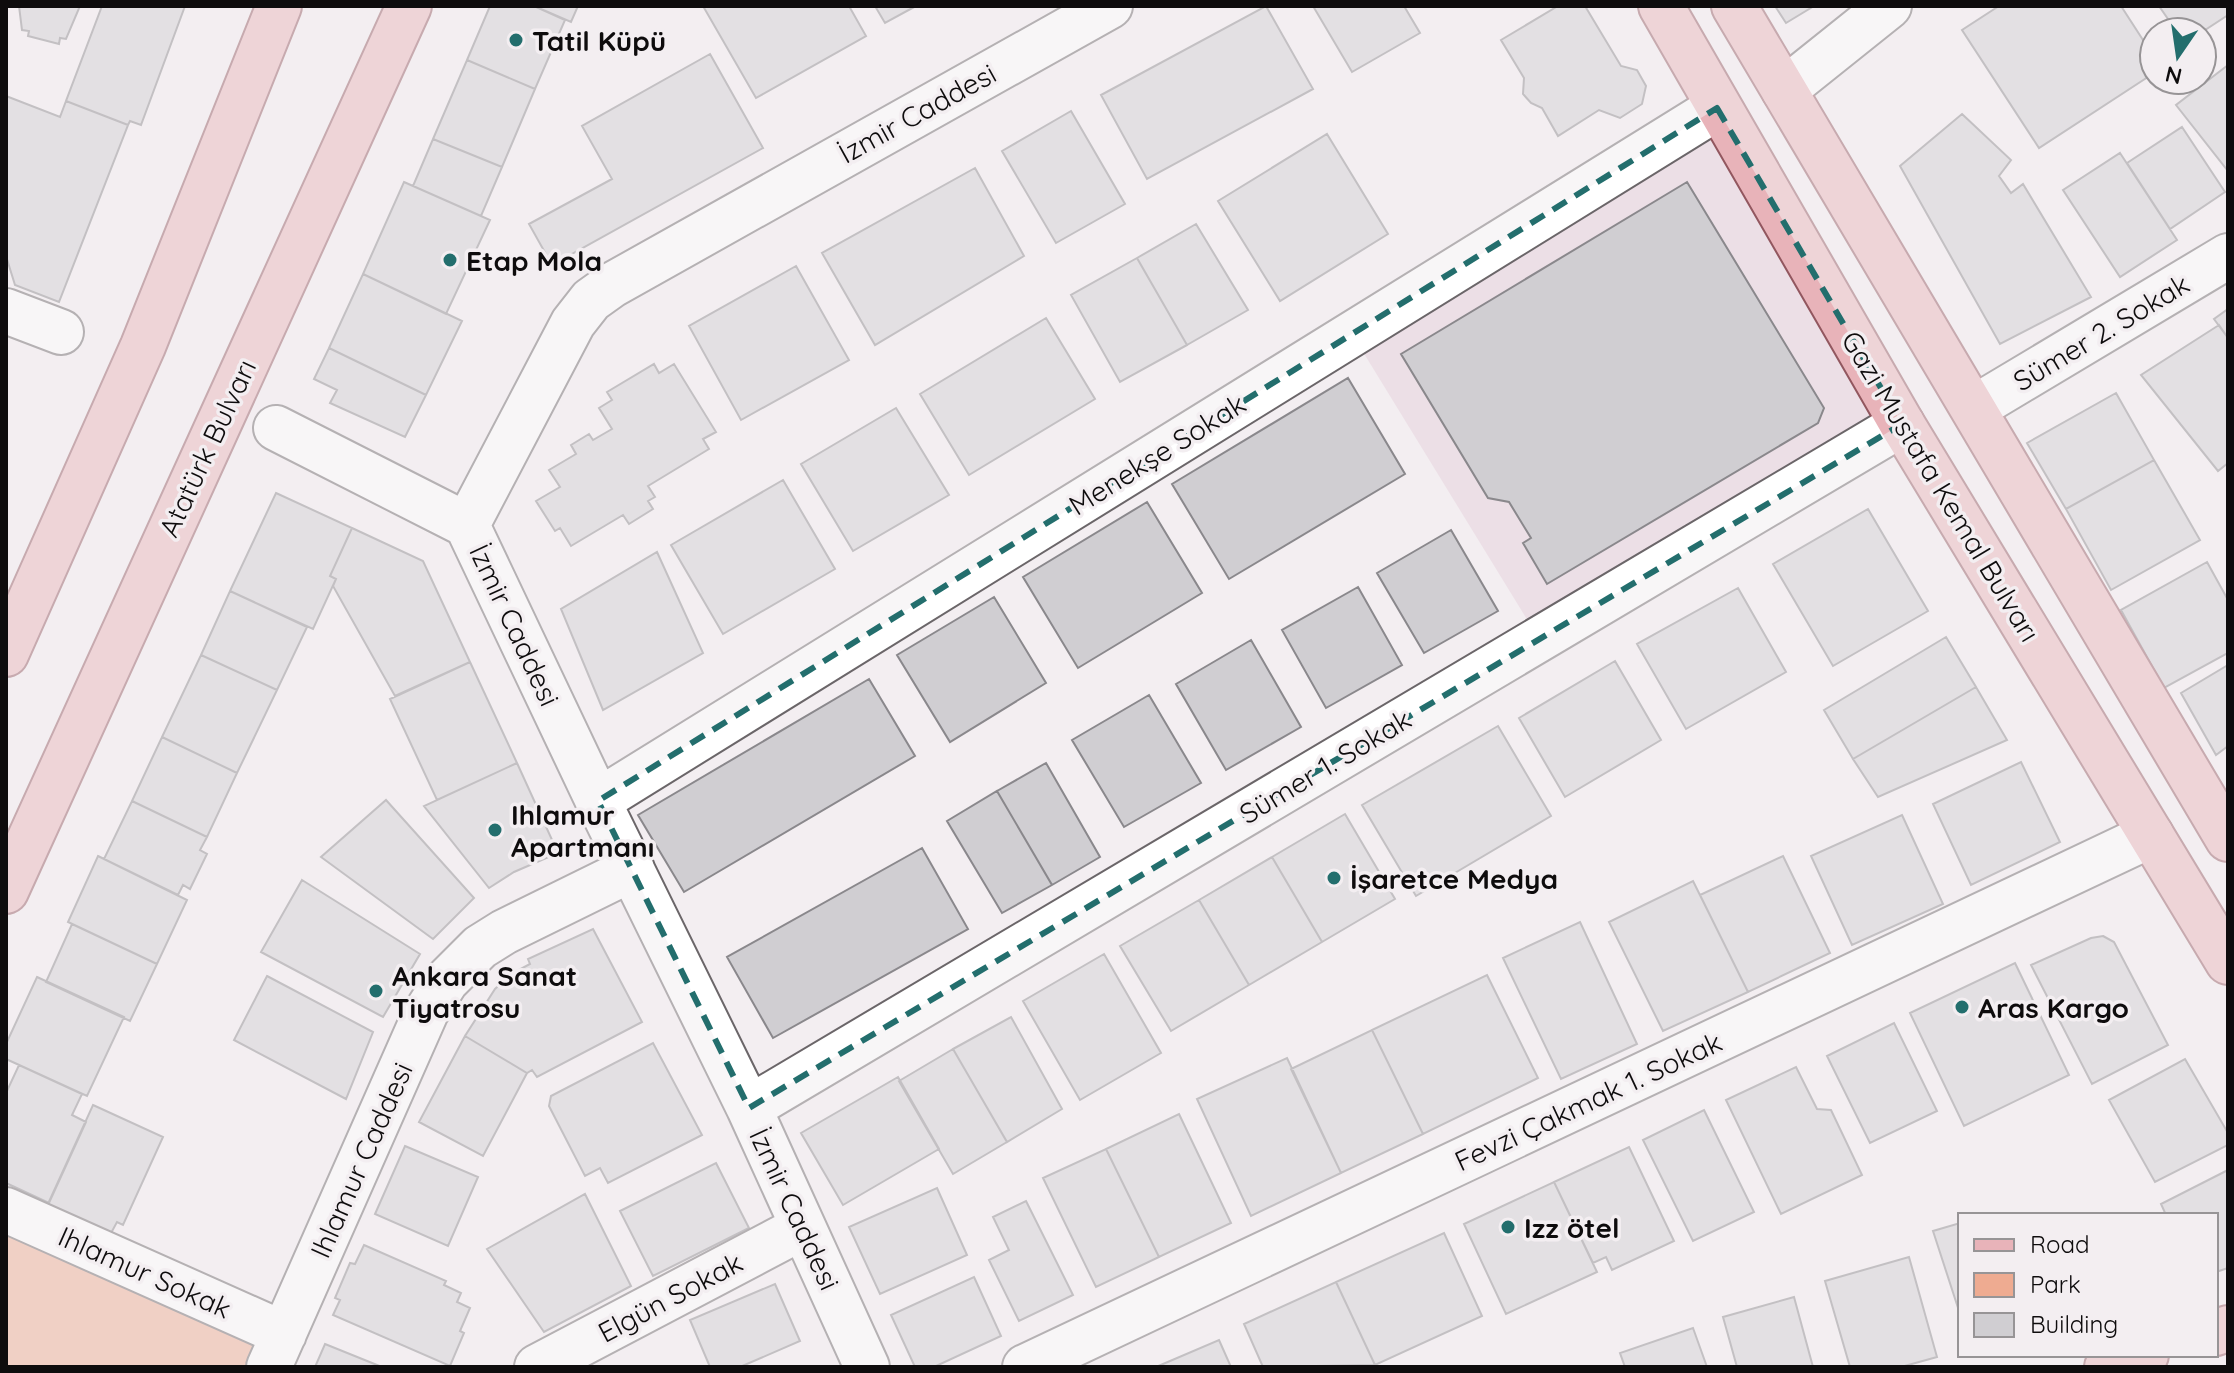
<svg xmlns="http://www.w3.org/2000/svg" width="2234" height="1373" viewBox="0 0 2234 1373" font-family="Quicksand,sans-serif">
  <rect width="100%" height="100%" fill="#f3eef1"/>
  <path fill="#ecdfe6" d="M1717,108L1902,424L1539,639L1352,334Z"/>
  <path fill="#eeab91" d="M6,1210L284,1334L269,1367H6Z"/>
  <path fill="#d0ced2" stroke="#8a888c" stroke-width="2" d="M19,6H80L66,39L60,38L59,44L28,36L29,31L22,30Z
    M102,6H185L141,125L130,121L128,125L66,101Z
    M490,6H534L565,20L535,89L467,60Z
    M534,6H578L571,22Z
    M703,6H849L866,36L756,98Z
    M875,6H916L885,23Z
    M1266,6L1313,89L1147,179L1101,95Z
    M1313,6H1404L1420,33L1352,72Z
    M1558,6H1585L1621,66L1637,70L1646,86L1642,104L1620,118L1599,110L1558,136L1542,108L1531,103L1523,94L1524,78L1501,40Z
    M1775,6H1814L1786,23Z
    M1999,6H2121L2154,57V73L2039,148L1962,30Z
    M2159,6H2228V15L2202,32H2177Z
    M710,54L763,148L552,265L529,224L612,179L582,126Z
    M467,60L535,89L502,167L433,139Z
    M2228,65V171L2176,105Z
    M6,96L60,117L66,101L128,125L59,302L15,285L6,256Z
    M1071,111L1125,204L1056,243L1002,151Z
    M1962,114L2011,160L1999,176L2011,193L2023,184L2091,297L2000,344L1900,166Z
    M2182,127L2225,192L2170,229L2127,163Z
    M1327,134L1388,234L1280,301L1218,201Z
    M433,139L502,167L481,216L413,186Z
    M2120,153L2177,240L2120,277L2063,190Z
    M975,168L1024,256L875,345L822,253Z
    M404,182L490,220L446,314L363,274Z
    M1687,182L1824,408L1818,423L1547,584L1523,543L1531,538L1509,502L1488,498L1401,354Z
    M1196,224L1248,310L1187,345L1137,258Z
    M1137,258L1187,345L1120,382L1071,295Z
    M796,266L849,360L741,420L689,326Z
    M363,274L462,321L426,395L329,348Z
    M2228,309V338L2214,319Z
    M1046,318L1095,399L969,475L920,394Z
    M2219,325L2228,338V463L2218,471L2141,375Z
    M329,348L426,395L405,437L330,403L337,390L314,379Z
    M654,364L659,373L674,364L716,432L703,439L709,449L648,486L655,497L648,501L653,509L629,524L623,515L571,546L560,528L555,531L536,501L560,487L549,470L576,454L571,445L589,434L593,440L612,429L599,408L612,400L607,392Z
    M1348,378L1405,474L1229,579L1172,484Z
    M2116,393L2154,460L2066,509L2027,443Z
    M896,408L949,495L853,551L801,464Z
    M2154,460L2200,540L2111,590L2066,509Z
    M783,480L835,569L723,634L671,545Z
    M276,493L352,528L330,576L336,579L313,629L230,591Z
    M1147,502L1202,593L1078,668L1023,577Z
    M1868,509L1928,611L1833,666L1773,564Z
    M352,528L423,561L470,662L395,696L333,586L336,579L330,576Z
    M1451,530L1498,611L1424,653L1377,573Z
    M657,552L703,653L603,710L561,609Z
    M2207,562L2228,600V653L2164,688L2121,610Z
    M1358,587L1402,665L1326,708L1282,630Z
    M1738,588L1786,672L1686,729L1637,644Z
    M230,591L307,627L277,690L201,655Z
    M994,597L1046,683L950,742L897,655Z
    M1946,637L1976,687L1853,759L1824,710Z
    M1251,640L1301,727L1226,770L1176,684Z
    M201,655L277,690L237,773L162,737Z
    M1615,661L1661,740L1565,797L1519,718Z
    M470,662L517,763L437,800L390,699Z
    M2228,665V746L2216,755L2181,693Z
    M869,679L915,756L684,892L638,815Z
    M1976,687L2007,740L1878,797L1853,759Z
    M1149,695L1201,783L1124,827L1072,740Z
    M1498,726L1551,816L1416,896L1362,805Z
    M162,737L237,773L207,837L132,801Z
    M2021,762L2060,842L1971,885L1933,804Z
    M517,763L558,853L514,872L489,888L424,806Z
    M1046,763L1100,857L1052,885L997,791Z
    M997,791L1052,885L1002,913L947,821Z
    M386,800L474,898L433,939L321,857Z
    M132,801L207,837L200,850L207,854L190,889L183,885L178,895L104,859Z
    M1345,814L1395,899L1322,942L1272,857Z
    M1902,815L1943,904L1852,945L1811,856Z
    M922,848L968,929L773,1038L727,957Z
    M98,856L187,900L157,964L68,922Z
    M1783,856L1830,953L1748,992L1700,895Z
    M1272,857L1322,942L1249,985L1199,900Z
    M302,880L420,954L383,1017L261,952Z
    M1693,881L1748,992L1663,1031L1609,922Z
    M1199,900L1249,985L1171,1031L1120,946Z
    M1580,922L1637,1044L1561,1079L1503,958Z
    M72,924L157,964L130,1021L46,982Z
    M593,929L642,1022L537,1077L532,1070L527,1073L465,1036L495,989L511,974L530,964L528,959Z
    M2103,936L2114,942L2168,1045L2092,1084L2031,965L2091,938Z
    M1104,954L1161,1053L1080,1100L1023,1001Z
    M2015,963L2069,1075L1964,1126L1910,1013Z
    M1487,975L1538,1078L1423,1134L1372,1030Z
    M267,976L373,1032L346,1099L234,1040Z
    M37,977L124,1017L87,1096L6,1059V1044Z
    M1011,1017L1062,1109L1007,1142L953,1049Z
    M1894,1023L1937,1111L1870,1143L1827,1056Z
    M1372,1030L1423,1134L1341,1173L1291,1069Z
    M465,1036L527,1073L483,1156L419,1122Z
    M653,1043L702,1135L608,1183L600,1168L585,1176L549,1106L551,1096Z
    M953,1049L1007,1142L953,1174L899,1081Z
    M1287,1058L1341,1173L1251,1216L1197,1099Z
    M2185,1059L2228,1133V1145L2155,1182L2109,1100Z
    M19,1065L82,1094L72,1115L86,1122L49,1203L6,1183V1093Z
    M1796,1067L1817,1109L1831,1110L1862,1175L1781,1214L1726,1100Z
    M898,1077L939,1149L843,1205L801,1133Z
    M93,1105L163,1137L123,1225L117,1222L110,1235L47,1206Z
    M1704,1110L1754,1212L1693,1241L1643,1140Z
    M1179,1114L1231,1223L1159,1257L1106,1149Z
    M405,1146L478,1177L448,1246L375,1214Z
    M1629,1147L1674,1241L1612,1270L1606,1257L1593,1263L1554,1182Z
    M1106,1149L1159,1257L1096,1287L1043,1178Z
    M716,1163L749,1228L653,1276L620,1211Z
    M2228,1170V1268L2216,1272V1215H2166L2161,1204Z
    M1554,1182L1597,1272L1506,1314L1464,1224Z
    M937,1188L967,1255L880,1294L849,1227Z
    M585,1194L631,1286L544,1332L487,1249Z
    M1026,1201L1073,1295L1019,1321L989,1260L1009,1250L993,1217Z
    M1960,1223V1314L1933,1231Z
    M1444,1233L1482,1316L1375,1365L1336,1282Z
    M364,1245L446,1281L444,1285L461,1293L457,1302L470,1308L460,1331L464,1333L450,1366L333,1315L340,1300L335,1298L350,1263L355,1264Z
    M1909,1257L1937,1357L1901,1367H1850L1825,1281Z
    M974,1277L1001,1336L934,1367H915L891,1315Z
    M1336,1282L1375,1365L1263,1367L1244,1324Z
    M775,1284L800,1341L740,1367H710L690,1320Z
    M1794,1297L1813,1367H1737L1723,1317Z
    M1693,1328L1707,1367H1625L1620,1353Z
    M1219,1340L1231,1367H1156Z
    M325,1344L382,1367H315Z"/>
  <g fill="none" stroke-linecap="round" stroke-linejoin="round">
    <defs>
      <path id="minor" d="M1784,90L1889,6
        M6,311L61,332
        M1974,408L2228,256
        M276,428L467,525
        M467,525L598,801L749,1108L867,1367
        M467,525L573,323L591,300L612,285L1110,6
        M598,801L1717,108
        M749,1108L1902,424
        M6,1210L284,1334
        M269,1367L426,1012L446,981L480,947L504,932L632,869
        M537,1367L803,1227
        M1025,1367L2151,835"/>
      <path id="major" d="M1661,6L1902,424L2228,962
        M1734,6L2228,839
        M6,654L143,346L279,6
        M6,891L409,6
        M2216,1333L2228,1328
        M2107,1367L2146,1355"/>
    </defs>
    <use href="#minor" stroke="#6b6669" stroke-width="48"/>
    <use href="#major" stroke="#92575f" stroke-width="48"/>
    <use href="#minor" stroke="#fff" stroke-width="44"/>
    <use href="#major" stroke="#e8b3b9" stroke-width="44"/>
  </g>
  <path d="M0 0H2234V1373H0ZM1717,108L1902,424L749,1108L598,801Z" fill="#f3eef1" fill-opacity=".55" fill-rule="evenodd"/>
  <path fill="none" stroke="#236e6d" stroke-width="6" stroke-dasharray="16 10" stroke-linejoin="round" d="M1717,108L1902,424L749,1108L598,801Z"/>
  <g fill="#236e6d" stroke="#f3eef1" stroke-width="3">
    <circle cx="516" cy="40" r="8"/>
    <circle cx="450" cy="260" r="8"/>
    <circle cx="495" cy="830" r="8"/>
    <circle cx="1334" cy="878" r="8"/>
    <circle cx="376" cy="991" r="8"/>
    <circle cx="1962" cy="1007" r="8"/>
    <circle cx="1508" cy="1227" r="8"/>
  </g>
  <g text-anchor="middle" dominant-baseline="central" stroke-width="7" stroke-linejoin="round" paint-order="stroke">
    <g font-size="28" font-weight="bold" fill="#0e0c0d" stroke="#f3eef1" text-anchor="start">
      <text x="532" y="40">Tatil Küpü</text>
      <text x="466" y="260">Etap Mola</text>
      <text x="511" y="814">Ihlamur<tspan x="511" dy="32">Apartmanı</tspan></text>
      <text x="1350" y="878">İşaretce Medya</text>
      <text x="392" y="975">Ankara Sanat<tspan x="392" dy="32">Tiyatrosu</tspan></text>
      <text x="1978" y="1007">Aras Kargo</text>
      <text x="1524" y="1227">Izz ötel</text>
    </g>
    <g font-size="28" fill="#0e0c0d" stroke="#f3eef1">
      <text transform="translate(917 113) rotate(-29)">İzmir Caddesi</text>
      <text transform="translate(2101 332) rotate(-31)">Sümer 2. Sokak</text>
      <text transform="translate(207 448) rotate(-65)">Atatürk Bulvarı</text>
      <text transform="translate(1157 454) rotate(-32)">Menekşe Sokak</text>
      <text transform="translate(1941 486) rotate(59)">Gazi Mustafa Kemal Bulvarı</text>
      <text transform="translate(515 625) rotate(65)">İzmir Caddesi</text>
      <text transform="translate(1325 766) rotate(-31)">Sümer 1. Sokak</text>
      <text transform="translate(1588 1101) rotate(-25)">Fevzi Çakmak 1. Sokak</text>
      <text transform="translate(361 1160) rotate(-66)">Ihlamur Caddesi</text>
      <text transform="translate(795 1209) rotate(65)">İzmir Caddesi</text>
      <text transform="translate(145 1272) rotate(24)">Ihlamur Sokak</text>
      <text transform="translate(670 1297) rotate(-28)">Elgün Sokak</text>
    </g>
  </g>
  <rect width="2234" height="1373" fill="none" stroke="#0e0c0d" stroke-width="16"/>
  <rect x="1958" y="1213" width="260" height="144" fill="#f3eef1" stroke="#979496" stroke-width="2"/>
  <rect x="1974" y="1239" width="40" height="12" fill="#e8b3b9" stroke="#979496" stroke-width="2"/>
  <text x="2030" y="1253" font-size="24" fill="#0e0c0d">Road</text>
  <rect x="1974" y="1273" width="40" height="24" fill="#eeab91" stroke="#979496" stroke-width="2"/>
  <text x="2030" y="1293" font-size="24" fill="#0e0c0d">Park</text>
  <rect x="1974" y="1313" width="40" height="24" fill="#d0ced2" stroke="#979496" stroke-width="2"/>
  <text x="2030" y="1333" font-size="24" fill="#0e0c0d">Building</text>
  <g transform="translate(2178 56) rotate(193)"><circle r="38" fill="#f3eef1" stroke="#979496" stroke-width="2"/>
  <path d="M0-6L14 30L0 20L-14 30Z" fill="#236e6d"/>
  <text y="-12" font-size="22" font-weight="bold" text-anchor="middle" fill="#0e0c0d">N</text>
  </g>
</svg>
